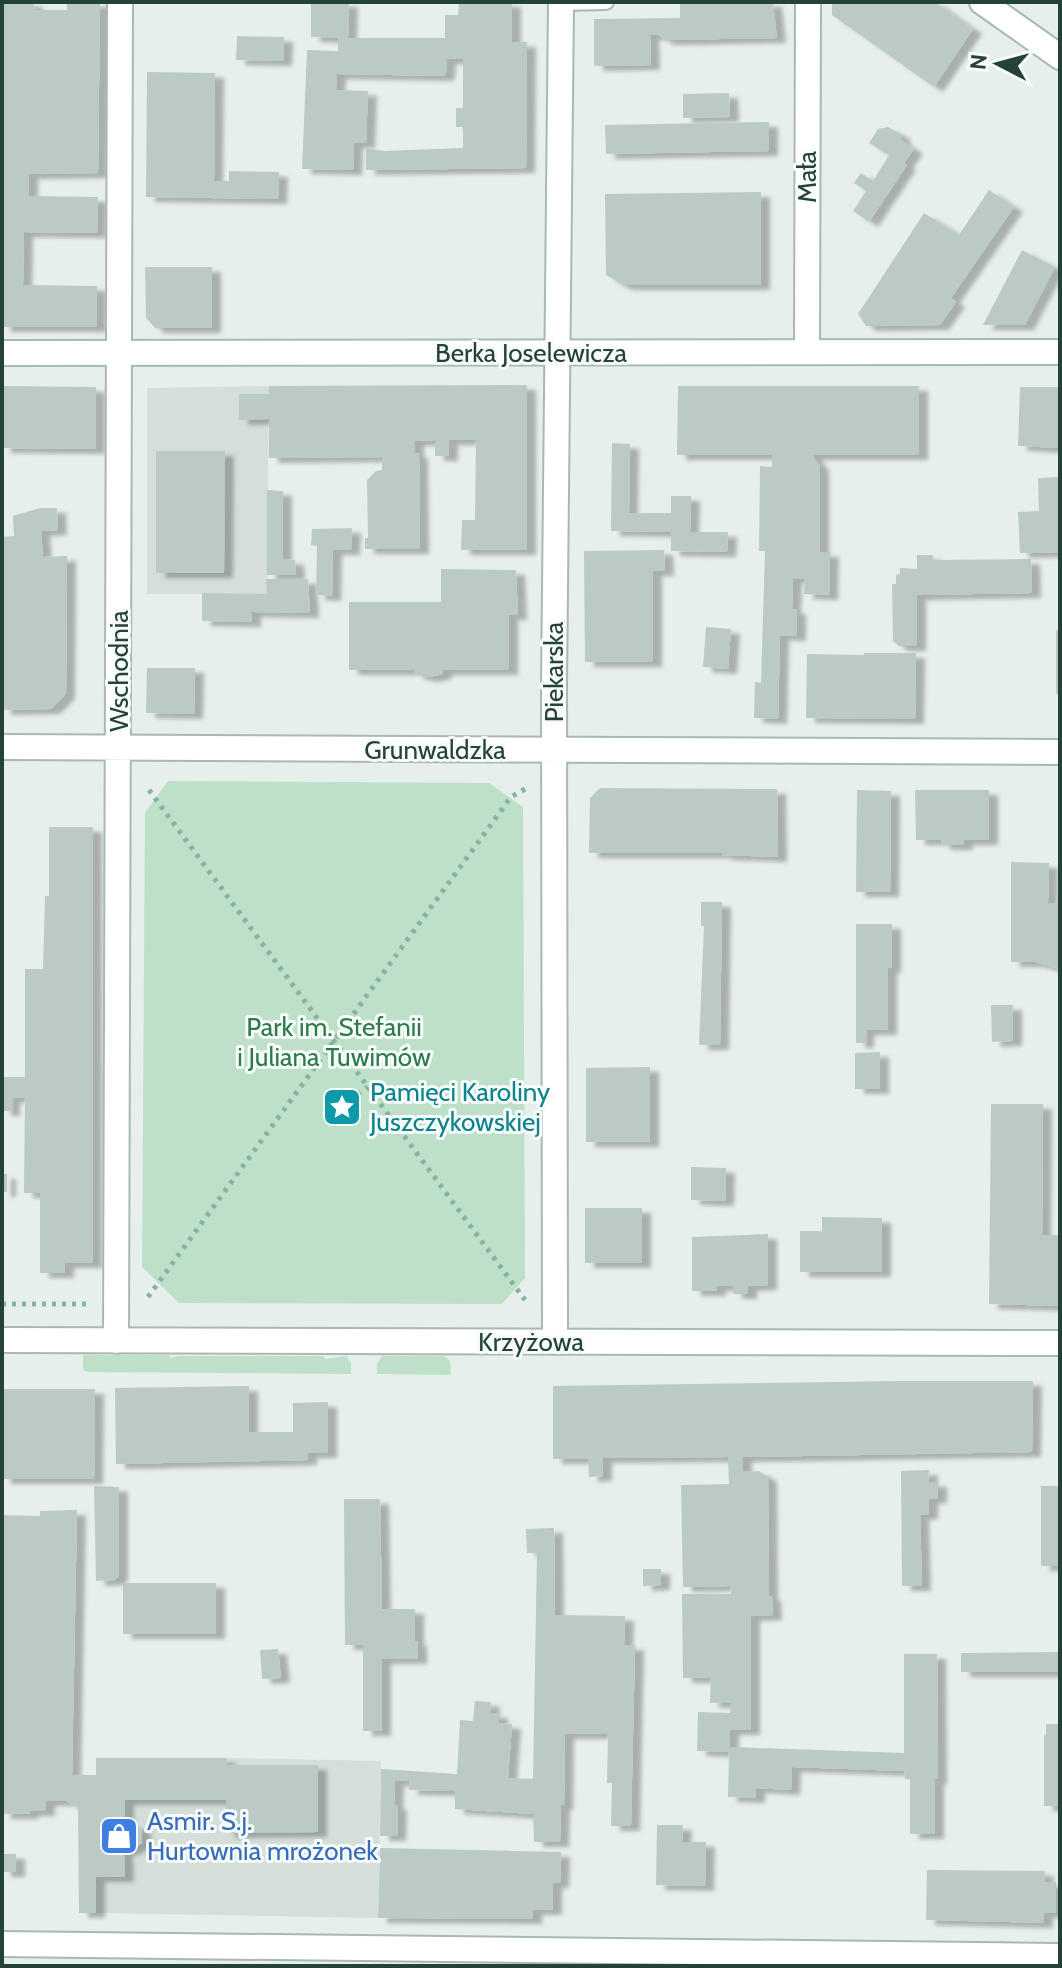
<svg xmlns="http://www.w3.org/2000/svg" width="1062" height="1968" viewBox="0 0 1062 1968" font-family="Cabin,sans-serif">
  <defs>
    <filter id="shadow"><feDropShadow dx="9" dy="5" stdDeviation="2" flood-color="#0004"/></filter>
  </defs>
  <rect width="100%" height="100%" fill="#e6efeb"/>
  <path fill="#d4dfda" d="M269,386L267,594H147V388Z
    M227,1758L381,1761L378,1918L96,1913V1759Z"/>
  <path fill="#bfe0c8" d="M168,781L489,783L523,807L525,1278L502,1304L179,1303L142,1267L145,813Z
    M83,1355H169L170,1358L178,1356H323L326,1359L346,1356L351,1363V1374L88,1372L83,1370Z
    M382,1356H444L450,1361L451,1375L377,1374V1364Z"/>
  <path fill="#bbcac4" filter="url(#shadow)" d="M2,2H34V10H67V2H100L98,173L29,174V196L98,197L97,233L24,232L23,285L97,286V327H2Z
    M311,2H349L348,38H445V15H458L459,2H512V42H527L526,168L366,170V148L384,151L463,148V127H456V108H463V59H447L446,72L444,76L337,74L336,90L368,91L366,143H354L353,170L302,169L307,50L338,51V38L311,37Z
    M680,2H773L777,38L665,40L659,35H650L651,65L594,66V19L680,18Z
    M832,2H935L973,29L934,87L832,15Z
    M237,36L284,37L283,61L236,60Z
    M147,72L215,73L214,181H229V171L279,172L278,199L146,197Z
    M729,93L730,117L683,118V94Z
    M769,122V151L606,154L605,125Z
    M888,127L902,135L900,139L914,149L904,163L907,165L869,222L853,211L866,191L854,183L861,173L873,181L889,155L869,143L878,129Z
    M989,190L1014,207L951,298L956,302L940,325L866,326L858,314L924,213L959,235Z
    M761,192V285H623L606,275L605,194Z
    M1022,250L1055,267L1025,325H983Z
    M145,267H212V328H155L146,318Z
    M527,385V550H461L462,520H475L476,440H449V456H435V440L415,441V453H419L420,549H365V538H368L367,480L376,471L382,470V457L269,458V419L239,420V394H269V386Z
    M2,386L96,387V449L2,448Z
    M678,386H919V455H812L820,466V552H830L829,595L804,594L805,579L793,578L792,609H797V636L780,635L778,719L754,718L755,682L761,683L765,551H759L760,466L772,467V455H677Z
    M1020,387H1060V448L1018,446Z
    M612,443L630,444L629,513H671V496H691L690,532H728L727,552L671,551V532L611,531Z
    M156,451H225L224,573H156Z
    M1060,477V552L1020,553L1018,512L1039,511L1038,478Z
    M267,490L283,491V559L295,560L296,575H267Z
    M40,508H57L58,530L41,531L43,557L67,556L66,694L51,709L2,710V537L14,536L13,516Z
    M352,528L351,550H333L332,596L316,595L317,546L311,545L312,529Z
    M664,550L665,571H653V662H585L584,551Z
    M917,555H933V560L1031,559L1032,593L917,595V646H899L893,641L892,584H896V575L900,574V568L917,569Z
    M441,569L516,570L518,615H509V670H443V674L429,677L414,674L415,670H349V602H441Z
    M266,579H308L310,613L252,612V622L202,621V593L267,594Z
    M706,627L731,629L728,669L703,667Z
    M1056,630H1060V694H1056Z
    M864,653H916L915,719L806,718L807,654L864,655Z
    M147,668H195L194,714L146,713Z
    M600,788L777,789L778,857L722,855L723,853H589L590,798Z
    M857,790L891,791L890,892H856Z
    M915,790H989V840H964V845H941V840H916Z
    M49,827H93V1263H65V1273H40V1193H24L25,1097L11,1098V1111H2V1077H25V969H43L45,896H49Z
    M1011,862L1049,863L1048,903H1060V969L1035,962H1011Z
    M701,902H722L720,1045H699L704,926H701Z
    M856,924H892V968H888V1030H865V1043H856Z
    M991,1005H1013V1041L992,1042Z
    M880,1052V1089H855V1053Z
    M650,1067V1142H586V1068Z
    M991,1104H1043L1042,1235H1060V1306L989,1304Z
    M691,1167L726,1168L725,1201L691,1200Z
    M2,1174H7V1192H2Z
    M585,1208H642V1263H585Z
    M822,1217L882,1218V1272H800V1231H822Z
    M768,1234V1285L748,1286V1294H733V1286H717V1291H692V1237Z
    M900,1381H1033L1032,1452L743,1457V1472L759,1471L768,1477L769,1596H772L773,1615L751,1616V1730H730V1747L904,1753V1654H937L938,1779H935V1834H910V1779H905L904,1771L792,1767L791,1790L756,1788V1798L728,1797L729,1752L697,1751L698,1712L730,1713L731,1703H710L711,1678H683L682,1594H731L730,1586L683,1587L681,1485L729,1484L728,1457L603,1458V1476L589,1477L588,1459H553V1386Z
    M249,1386V1432H293V1403L328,1402V1453H308V1460L116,1464L115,1388Z
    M2,1389H95L94,1479H2Z
    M929,1470L928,1482H938V1498L929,1499V1514L920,1515L922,1586H902L901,1471Z
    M94,1486L119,1487V1575L115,1580L96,1581Z
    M1041,1486H1060V1566H1041Z
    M344,1499H380L382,1609H415V1642L418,1641V1659H382V1731H363V1645H345Z
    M77,1510L72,1775H96V1758H227L226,1765H318V1832L226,1833V1800H125V1823H130L142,1829V1843L130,1850H124L125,1877H96V1913H79L78,1807L66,1801H46V1811H29L30,1814H2V1515L40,1516V1511Z
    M554,1528L555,1615L625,1616L624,1645H635L631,1826H611L612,1783H607L608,1734H565L564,1805H561L560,1842H534L533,1814L455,1809V1791L409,1790V1781H395L394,1805H398L397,1836H380L381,1769L457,1774L460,1720L473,1721L475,1701L491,1702L490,1713H499V1723L512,1724L508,1778L533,1779L537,1553H527L526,1529Z
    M643,1569H661V1585L643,1586Z
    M123,1583H216V1634H123Z
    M278,1649L281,1678L262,1679L260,1650Z
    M1060,1652V1672H961V1653Z
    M1046,1724H1060V1806H1044V1735H1046Z
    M657,1825H683L682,1842H706L705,1886L656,1885Z
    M380,1848L561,1852L560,1883H553V1910H533V1919L378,1918Z
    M2,1854H16V1872H2Z
    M927,1870L1045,1871L1044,1882H1056V1913H1044V1923L926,1920Z"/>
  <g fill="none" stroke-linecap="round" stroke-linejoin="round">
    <defs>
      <path id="lane" d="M561,3L606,2"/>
      <path id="street" d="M807,352L808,2
        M2,747L1060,752
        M2,1340L1060,1343
        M116,1341L120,2
        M555,1342L554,685L561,2
        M2,1944L1060,1956"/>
      <path id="secondary" d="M982,2L1060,57
        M2,353L1060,352"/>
    </defs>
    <use href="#lane" stroke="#a8b8b2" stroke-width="18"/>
    <use href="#street" stroke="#a8b8b2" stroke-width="28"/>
    <use href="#secondary" stroke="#a4bbb3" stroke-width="28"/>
    <path stroke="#86b3a5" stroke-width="5" stroke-dasharray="4 6" stroke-linecap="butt" d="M149,790L525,1300
      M342,1107L368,1087
      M148,1297L511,797L525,789
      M2,1304H89"/>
    <use href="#lane" stroke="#fff" stroke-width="14"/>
    <use href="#street" stroke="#fff" stroke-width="24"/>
    <use href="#secondary" stroke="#fff" stroke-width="24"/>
  </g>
  <defs>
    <symbol id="sight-square" viewBox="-11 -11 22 22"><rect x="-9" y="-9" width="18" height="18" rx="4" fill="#0f9aa8" stroke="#f7fbf9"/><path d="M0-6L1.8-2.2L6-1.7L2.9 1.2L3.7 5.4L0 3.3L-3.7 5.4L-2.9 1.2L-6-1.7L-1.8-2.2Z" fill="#fff"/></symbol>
    <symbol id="shop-square" viewBox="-11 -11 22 22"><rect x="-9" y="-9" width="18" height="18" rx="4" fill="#3f7fe0" stroke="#f7fbf9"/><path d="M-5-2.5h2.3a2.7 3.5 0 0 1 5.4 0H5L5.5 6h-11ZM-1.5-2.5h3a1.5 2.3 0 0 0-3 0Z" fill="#fff"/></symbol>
  </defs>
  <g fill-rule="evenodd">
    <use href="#sight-square" x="320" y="1085" width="44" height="44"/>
    <use href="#shop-square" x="97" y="1814" width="44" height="44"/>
  </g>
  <g text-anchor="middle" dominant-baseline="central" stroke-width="6" stroke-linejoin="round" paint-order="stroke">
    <g font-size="26" fill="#24423a" stroke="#f7fbf9">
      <text transform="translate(807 177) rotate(-90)">Mała</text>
      <text x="531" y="353">Berka Joselewicza</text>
      <text transform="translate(119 671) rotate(-90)">Wschodnia</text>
      <text transform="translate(554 672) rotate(-90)">Piekarska</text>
      <text x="435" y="750">Grunwaldzka</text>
      <text x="531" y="1342">Krzyżowa</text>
    </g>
    <g font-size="26" fill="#2d7a4b" stroke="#f7fbf9">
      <text x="334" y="1027">Park im. Stefanii<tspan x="334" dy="30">i Juliana Tuwimów</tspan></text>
    </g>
    <g font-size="26" fill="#0d838f" stroke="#f7fbf9" text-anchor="start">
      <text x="370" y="1092">Pamięci Karoliny<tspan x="370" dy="30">Juszczykowskiej</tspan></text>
    </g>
    <g font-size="26" fill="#366cbe" stroke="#f7fbf9" text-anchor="start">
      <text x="147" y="1821">Asmir. S.j.<tspan x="147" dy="30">Hurtownia mrożonek</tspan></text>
    </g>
  </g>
  <rect width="1062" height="1968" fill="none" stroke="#24423a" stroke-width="8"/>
  <g transform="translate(998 64) rotate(276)" stroke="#f7fbf9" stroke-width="6" paint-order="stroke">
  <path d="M0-6L14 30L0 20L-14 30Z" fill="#24423a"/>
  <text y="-12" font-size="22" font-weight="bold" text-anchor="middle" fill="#24423a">N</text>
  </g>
</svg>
